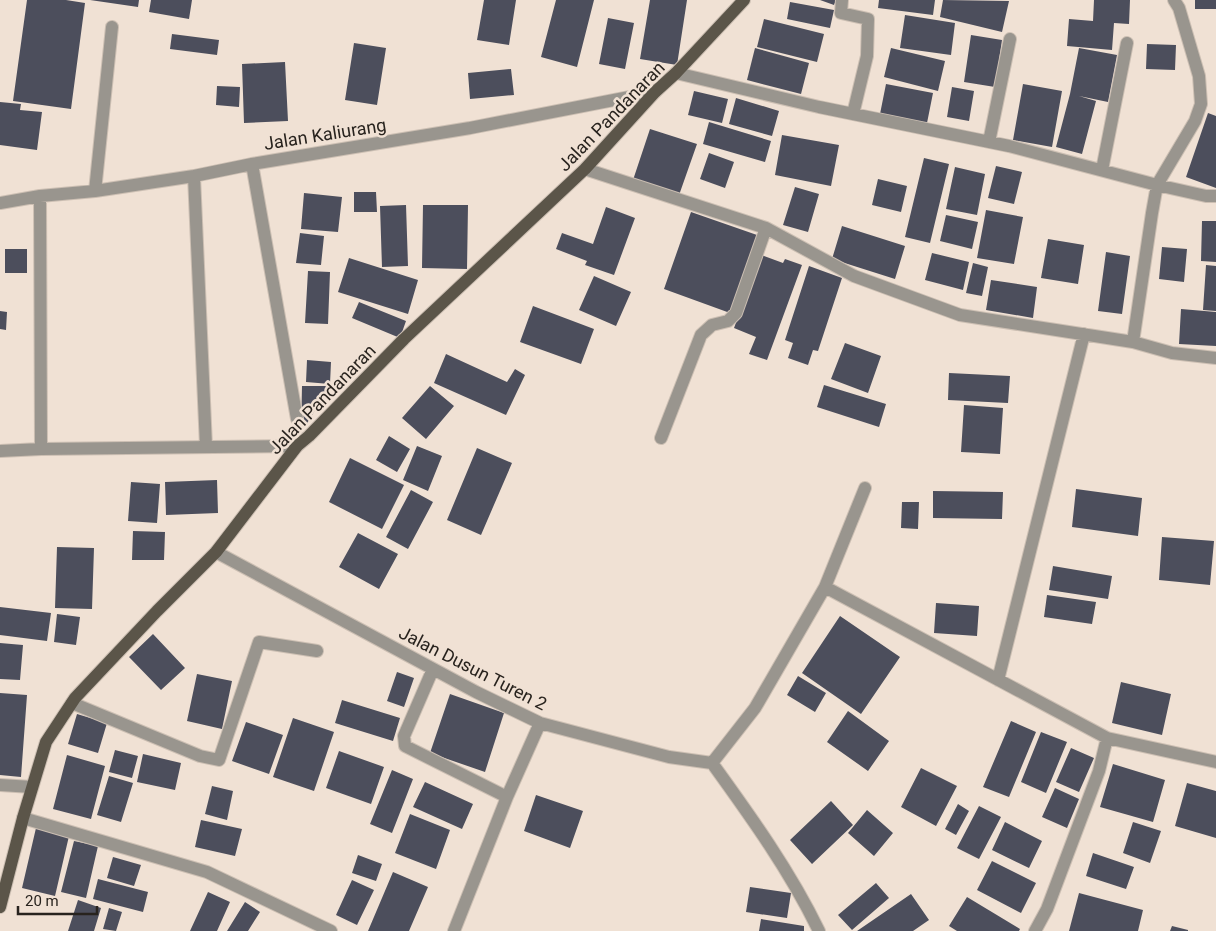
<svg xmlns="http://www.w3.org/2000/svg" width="1216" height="931" viewBox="0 0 1216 931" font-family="Roboto,sans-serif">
  <rect width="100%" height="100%" fill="#f0e1d4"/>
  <path fill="#4c4e5c" d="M27,0H66L85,3L71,109L13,101Z
    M90,0H139L138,7Z
    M151,0H192L189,19L149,12Z
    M484,0H516L509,45L477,40Z
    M556,0H594L577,67L541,57Z
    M650,0H687L677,65L640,59Z
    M820,0H836L834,5Z
    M879,0H935L933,15L878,8Z
    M943,0L1009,1L1002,32L940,17Z
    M1094,0H1130L1129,24L1114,23L1112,50L1067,46L1069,19L1093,21Z
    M1195,0H1216V9H1195Z
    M790,2L834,10L830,28L787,19Z
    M905,15L955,23L951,55L900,48Z
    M608,18L634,23L625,69L599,64Z
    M764,19L824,34L817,62L757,47Z
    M172,34L219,40L217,55L170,49Z
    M971,35L1002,40L995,87L964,82Z
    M354,43L386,48L377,105L345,100Z
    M1147,44L1176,45L1175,70L1146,69Z
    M755,48L809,63L801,94L747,80Z
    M891,48L945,61L938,91L884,77Z
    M1079,48L1117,55L1108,102L1079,96L1096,101L1082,154L1056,147L1070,94Z
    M285,62L288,121L244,123L242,64Z
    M511,69L514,95L470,99L468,73Z
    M886,84L933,93L927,123L880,114Z
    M1023,84L1062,91L1052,147L1013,140Z
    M217,86L240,87L239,107L216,105Z
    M952,87L974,91L969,121L947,117Z
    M694,91L728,99L722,123L688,115Z
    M736,98L779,111L772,136L729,124Z
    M0,102L21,104L20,110L42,112L37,150L0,145Z
    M1208,113L1216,116V188L1186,177Z
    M709,122L771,141L765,162L703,144Z
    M650,129L697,144L678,198L632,183Z
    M782,135L839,145L831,186L775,175Z
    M709,153L734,162L725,188L700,179Z
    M924,158L949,164L930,243L905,237Z
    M996,166L1022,172L1014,204L988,198Z
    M955,167L985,174L977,215L946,209Z
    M878,179L907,186L901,212L872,205Z
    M795,187L819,194L808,232L783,225Z
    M354,192H376L377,212H354Z
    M304,193L342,197L338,232L301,229Z
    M406,205L408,266L382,267L380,206Z
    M423,205H468L467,269L422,268Z
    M606,207L635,218L614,275L585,265L587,261L556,249L562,233L593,244Z
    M986,210L1023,217L1014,264L977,258Z
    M691,212L757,235L730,313L664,289Z
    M946,215L978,222L972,249L940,241Z
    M1202,221H1216V262L1201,261Z
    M842,226L905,246L895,279L832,259Z
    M300,233L324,236L321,265L296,263Z
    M1048,239L1084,245L1078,284L1041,278Z
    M1162,247L1187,249L1184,282L1159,279Z
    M5,249H27V273H5Z
    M1106,252L1130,256L1122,314L1098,311Z
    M932,253L969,262L963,290L925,280Z
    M761,255L783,263L785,259L802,265L767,360L749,354L756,337L734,328Z
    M349,258L418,280L408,314L338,292Z
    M973,263L988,267L982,296L966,293Z
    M1206,265L1216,266V311L1203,310Z
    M809,266L842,278L818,351L813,350L808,365L788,358L793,343L785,340Z
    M308,271L330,272L328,324L305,323Z
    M594,276L631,292L616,326L579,310Z
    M991,280L1037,287L1033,318L986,310Z
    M359,302L406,321L400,338L352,318Z
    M533,306L594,329L581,364L520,342Z
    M1181,309L1216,312V346L1179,344Z
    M0,311L7,312L6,330L0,329Z
    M845,343L881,356L868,393L831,379Z
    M446,354L507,382L515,369L525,375L506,415L434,383Z
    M307,360L331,362L330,384L306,382Z
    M949,373L1010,376L1008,403L948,400Z
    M824,385L886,404L879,427L817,407Z
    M302,386H330L301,433Z
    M430,386L454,406L426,439L402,418Z
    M964,405L1003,408L1000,454L961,452Z
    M389,436L410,449L397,472L376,460Z
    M417,446L442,456L428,491L403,480Z
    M477,448L512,463L481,535L447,520Z
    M350,458L404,485L382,529L329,502Z
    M217,480L218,513L166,515L165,482Z
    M131,482L160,484L157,523L128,521Z
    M1076,489L1142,498L1138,536L1072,527Z
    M411,490L433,502L408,549L386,537Z
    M933,491L1003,492L1002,519L933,518Z
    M902,502H919L918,529L901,528Z
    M133,531L165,532L164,560H132Z
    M358,533L398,554L379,589L339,567Z
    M1162,537L1214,541L1210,585L1159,580Z
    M57,547L94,548L92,609L55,608Z
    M1053,566L1112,576L1108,599L1049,590Z
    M1047,595L1096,602L1092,624L1044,617Z
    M936,603L979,606L977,636L934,633Z
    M0,607L51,613L47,641L0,635Z
    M57,614L80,617L76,645L54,642Z
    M840,616L900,657L861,714L802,673Z
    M153,634L185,668L161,690L129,657Z
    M0,643L23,645L20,680L0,679Z
    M397,672L414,678L404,707L387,701Z
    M197,674L232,681L222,729L187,721Z
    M798,676L826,693L815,712L787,695Z
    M1121,682L1171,694L1162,735L1112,723Z
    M0,693L27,695L21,777L0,775Z
    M450,694L504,713L485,772L430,753Z
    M342,700L400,718L393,741L335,723Z
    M848,711L889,741L868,771L827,742Z
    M77,714L107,723L98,753L68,744Z
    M293,718L334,732L314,791L273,777Z
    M1011,721L1036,732L1009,797L983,787Z
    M246,722L283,735L269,774L232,761Z
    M1041,732L1067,742L1046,793L1021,782Z
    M1071,748L1094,758L1079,792L1056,782Z
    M115,750L138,756L132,778L109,772Z
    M339,751L384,767L371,804L326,788Z
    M143,754L181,763L175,790L137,782Z
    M67,755L105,766L91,819L53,809Z
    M1113,764L1165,780L1153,822L1100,807Z
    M921,768L957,786L936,826L901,807Z
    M392,770L413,779L392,833L370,824Z
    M109,776L133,783L121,822L97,815Z
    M425,782L473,804L462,829L413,807Z
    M1187,783L1216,791V838L1175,826Z
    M212,786L233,791L227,820L205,814Z
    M1055,788L1079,799L1067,828L1042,817Z
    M536,795L583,811L570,848L524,831Z
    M831,801L853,825L812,864L790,840Z
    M958,804L969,811L956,835L945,829Z
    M979,806L1001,817L979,859L957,848Z
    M867,810L893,833L874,856L848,833Z
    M410,814L450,830L436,869L395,853Z
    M201,820L242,829L235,856L195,847Z
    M1005,822L1042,841L1029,868L992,850Z
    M1133,822L1161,831L1150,863L1123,853Z
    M36,828L69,836L55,896L22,888Z
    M74,841L98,846L86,898L61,892Z
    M1093,853L1134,867L1126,889L1086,876Z
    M358,855L382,864L376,881L352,873Z
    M113,857L141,865L134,886L107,878Z
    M992,861L1036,883L1021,913L977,890Z
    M393,872L428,887L409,931H368Z
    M98,879L148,892L143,912L93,899Z
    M352,880L374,890L357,925L336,915Z
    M876,883L889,898L852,930L838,915Z
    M750,887L791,893L787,918L746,912Z
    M208,892L230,902L217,931H190Z
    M1079,893L1143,910L1138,931H1069Z
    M911,894L929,920L913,931H857Z
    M967,897L1020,929L1019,931H957L949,926Z
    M78,900L101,908L94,931H68Z
    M245,902L260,912L248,931H227Z
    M109,908L122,912L116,931L103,929Z
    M761,919L804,926V931H759Z
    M1172,926L1188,930V931H1170Z"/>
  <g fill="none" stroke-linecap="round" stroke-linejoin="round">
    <defs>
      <path id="minor" d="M842,0L841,13L868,19L867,56L853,114
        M676,73L819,107L1009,146L1157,185L1206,196H1216
        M989,142L1010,39
        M252,164L297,419
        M585,169L766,228L854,276L960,315L1133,342L1172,353L1216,358
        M1102,170L1127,43
        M194,176L206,446
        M95,191L112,27
        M40,196L41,449
        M0,203L40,196L95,191L194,176L252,164L470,128L655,92
        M1133,342L1152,213L1157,185L1195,121L1201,104L1199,76L1179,8L1174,0
        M661,438L701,335L712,325L728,321L736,313L766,228
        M0,451L41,449L297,446
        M216,552L476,692L540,723L669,757L712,763C751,817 790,871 819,931
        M825,587L1107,738L1216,762
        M433,669L404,736L405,746L507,797
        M998,680L1084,334
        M72,703L200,756L219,760L259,642L317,651
        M712,763L755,708L825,587L865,488
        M0,785L32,787
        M23,818L207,872L331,931
        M454,931L507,797L540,723
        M1035,931L1047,909L1099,771L1107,738"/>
      <path id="major" d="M0,907L23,818L46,742L75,698L157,611L216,552L297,446L309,436L404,339L585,169L655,92L676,73L744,0"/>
    </defs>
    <use href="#minor" stroke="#ccbfb3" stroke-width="14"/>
    <use href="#major" stroke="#ccbfb3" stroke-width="14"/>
    <use href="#minor" stroke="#99958e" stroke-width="12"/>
    <use href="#major" stroke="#5b5549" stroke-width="12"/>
  </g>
  <g text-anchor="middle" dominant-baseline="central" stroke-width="5" stroke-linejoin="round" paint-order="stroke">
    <g font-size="18" fill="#28231e" stroke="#f0e1d4">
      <text transform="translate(611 116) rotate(-46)">Jalan Pandanaran</text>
      <text transform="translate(325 134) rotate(-9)">Jalan Kaliurang</text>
      <text transform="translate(322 399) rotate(-46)">Jalan Pandanaran</text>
      <text transform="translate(473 668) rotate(27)">Jalan Dusun Turen 2</text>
    </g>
  </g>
  <path d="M18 906v8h79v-8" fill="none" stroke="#28231e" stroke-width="2.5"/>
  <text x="25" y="906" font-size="15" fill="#28231e" stroke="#f0e1d4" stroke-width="4" paint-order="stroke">20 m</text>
</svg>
